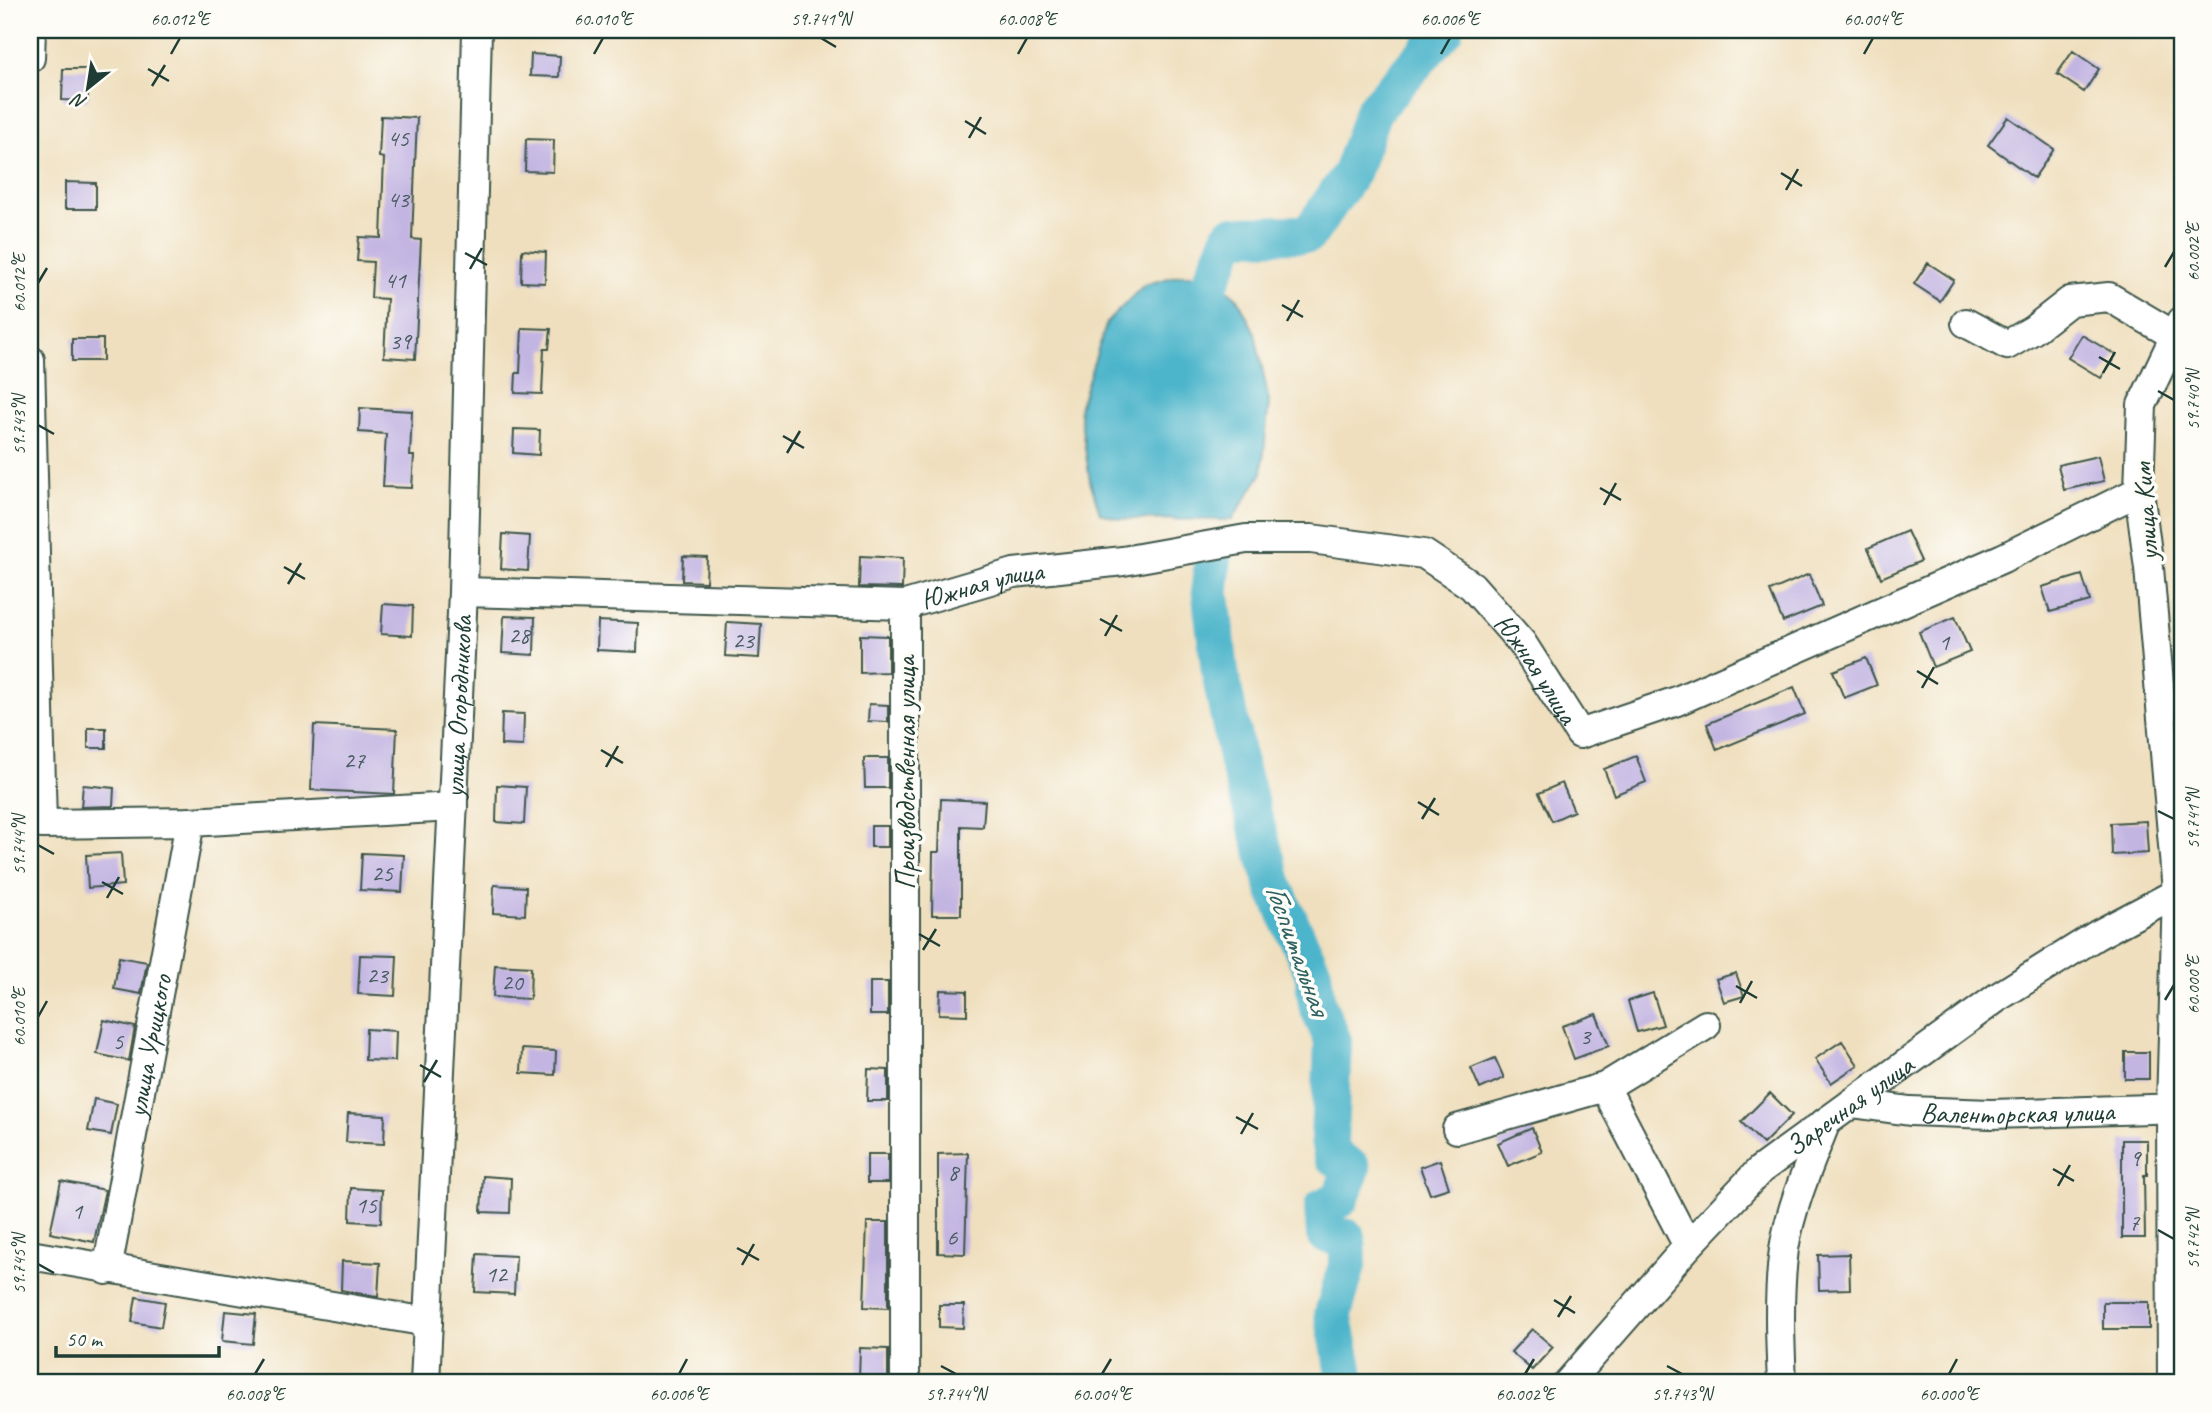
<svg xmlns="http://www.w3.org/2000/svg" width="2212" height="1413" viewBox="0 0 2212 1413" font-family="Caveat,sans-serif">
  <rect width="100%" height="100%" fill="#fdfcf7"/>
  <filter id="ink" filterUnits="userSpaceOnUse"><feTurbulence type="fractalNoise" baseFrequency=".0143" numOctaves="2"/><feDisplacementMap in="SourceGraphic" scale="14" xChannelSelector="R" yChannelSelector="G"/><feConvolveMatrix kernelMatrix="1 2 1 2 8 2 1 2 1" color-interpolation-filters="sRGB"/></filter>
  <filter id="wash" filterUnits="userSpaceOnUse"><feTurbulence type="fractalNoise" baseFrequency=".00686" numOctaves="4" result="noise"/><feDisplacementMap in="SourceGraphic" scale="28" xChannelSelector="R" yChannelSelector="G"/><feGaussianBlur stdDeviation="1.57" result="paint"/><feColorMatrix in="noise" values="0 0 0 0 0 0 0 0 0 0 0 0 0 0 0 0 0 1.4 0 .05"/><feComposite in="paint" operator="in"/></filter>
  <g filter="url(#wash)">
    <rect width="100%" height="100%" fill="#efdfbe"/>
    <path fill="#4db5cb" stroke="#367980" stroke-width="2" d="M1180,275H1210L1238,299L1255,333L1269,401L1262,473L1232,520L1119,519L1100,513L1090,481L1079,408L1107,322L1144,285Z"/>
    <g fill="none" stroke-linecap="round" stroke-linejoin="round">
      <path stroke="#4db5cb" stroke-width="38" d="M1192,325L1231,235L1309,234L1351,173L1373,111L1445,30
        M1213,558L1210,587L1220,672L1238,763L1275,889L1313,972L1317,1004L1333,1041L1329,1140L1332,1155L1352,1168L1340,1199L1323,1207L1325,1234L1347,1238L1348,1262L1333,1314L1347,1383"/>
    </g>
    <g id="blocks">
      <path fill="#c3b5e2" d="M2073,51L2099,69L2084,92L2057,74Z
        M531,54L560,56L559,77L530,76Z
        M63,69H88V101L62,100Z
        M381,116L417,118L412,239L421,240L415,359L384,357L387,299L371,298L373,262L357,261L359,237L381,238L384,158L379,157Z
        M2008,117L2054,149L2034,178L1988,145Z
        M526,139L554,140L553,172L525,171Z
        M65,182L96,183V209H65Z
        M522,250L546,252L545,283L521,282Z
        M1928,263L1954,280L1940,301L1914,284Z
        M522,328L551,329L549,349H544L542,394L515,393L516,373H520Z
        M2082,335L2116,355L2101,378L2068,358Z
        M72,339H103V361H72Z
        M360,408L412,411L410,456H414L412,488L383,487L386,434L359,432Z
        M514,429L540,430L539,455L513,453Z
        M2098,456L2104,481L2064,490L2058,465Z
        M1907,531L1921,561L1881,578L1868,548Z
        M503,534L530,536L528,571L501,569Z
        M683,556L707,557L706,582L682,581Z
        M860,556L903,558L902,588L859,587Z
        M1809,574L1822,606L1783,622L1770,591Z
        M2082,575L2090,601L2050,612L2042,587Z
        M383,604L413,606L412,636L381,634Z
        M504,616L535,617L534,655L502,653Z
        M1955,617L1970,652L1933,667L1919,632Z
        M598,621L638,623L637,652L597,650Z
        M727,622L761,624L759,658L725,656Z
        M860,635L888,636V672L860,673Z
        M1866,658L1877,685L1844,698L1833,671Z
        M1794,687L1805,714L1717,750L1707,724Z
        M869,704L888,705V722L868,721Z
        M502,713L524,714L523,746L501,745Z
        M314,725L397,729L394,794L311,790Z
        M88,728H106V748H88Z
        M1636,756L1646,782L1614,795L1604,769Z
        M864,758H888V788H865Z
        M1562,783L1574,811L1552,821L1539,793Z
        M83,785L114,788L113,806L81,807Z
        M497,785L526,787L524,824L496,822Z
        M941,799L985,801L983,827L961,826V915H932L933,852H939Z
        M2146,821L2148,853L2112,855L2111,823Z
        M871,826H888V847H871Z
        M121,853L123,885L88,888L86,855Z
        M362,853L404,855L402,892L360,890Z
        M494,885L526,887L525,915L493,913Z
        M360,955L397,956L395,996L358,994Z
        M119,957L147,962L141,994L114,989Z
        M495,965L531,967L530,999L493,997Z
        M1736,973L1744,996L1724,1002L1716,979Z
        M870,982H888V1015H870Z
        M940,990L967,991V1015L939,1014Z
        M1653,993L1663,1025L1637,1032L1628,1001Z
        M1596,1014L1609,1046L1574,1059L1562,1026Z
        M104,1020L135,1027L129,1061L97,1054Z
        M366,1029L396,1031L395,1061L365,1060Z
        M1842,1041L1858,1065L1831,1083L1815,1059Z
        M522,1049L556,1051L555,1075L521,1073Z
        M2125,1052H2149V1079H2125Z
        M1495,1058L1504,1078L1480,1089L1471,1068Z
        M868,1069L888,1070V1101H867Z
        M1770,1093L1792,1115L1763,1144L1741,1122Z
        M94,1099L117,1104L111,1135L88,1131Z
        M348,1113L385,1115L384,1144L346,1142Z
        M1532,1128L1542,1152L1508,1166L1498,1143Z
        M2122,1140H2147V1175H2144L2145,1238H2122Z
        M968,1153L965,1254L938,1253V1154Z
        M867,1154H888V1183H867Z
        M1440,1160L1449,1188L1430,1194L1420,1167Z
        M483,1176L511,1178L510,1213L481,1212Z
        M61,1181L105,1190L94,1242L50,1233Z
        M351,1188L382,1190L381,1223L350,1221Z
        M867,1222H888V1308L864,1307Z
        M477,1254L516,1256L514,1294L475,1292Z
        M1849,1254L1850,1289L1819,1290L1818,1255Z
        M342,1261L380,1263L378,1297L341,1290Z
        M136,1297L165,1302L161,1327L132,1322Z
        M2103,1302H2149V1329H2103Z
        M939,1305H964L963,1328L939,1327Z
        M225,1311L256,1314L253,1344L222,1341Z
        M1532,1329L1553,1347L1532,1370L1511,1352Z
        M860,1348L888,1349V1380L859,1379Z"/>
    </g>
  </g>
  <g filter="url(#ink)">
    <use href="#blocks" fill-opacity="0" stroke="#3e5549" stroke-width="2"/>
    <g fill="none" stroke-linecap="round" stroke-linejoin="round">
      <defs>
        <g id="minor">
          <path d="M30,58L31,30"/>
          <path d="M1966,323L2007,345L2033,330L2070,301L2109,297L2175,336"/>
          <path d="M30,360L42,824L190,822L453,807"/>
          <path d="M463,592L905,605V1383"/>
          <path id="s1" d="M905,605L1014,573L1123,561L1246,539H1311L1424,554L1472,586L1522,643L1580,734L1677,701L2003,558L2139,491"/>
          <path d="M1605,1087L1688,1246"/>
          <path id="s2" d="M1852,1103L1910,1111L1991,1114L2182,1108"/>
          <path d="M1457,1129L1605,1087L1706,1025"/>
          <path d="M30,1255L428,1322"/>
          <path id="s3" d="M107,1270L190,822"/>
          <path id="s4" d="M425,1383L463,592L477,30"/>
          <path id="s5" d="M1568,1383L1688,1246L1760,1170L1998,997L2097,935L2182,890"/>
          <path d="M1782,1383C1780,1339 1778,1294 1784,1249C1791,1205 1810,1163 1826,1122"/>
          <path d="M2172,1383L2171,1108L2177,891L2149,568L2139,491L2142,405L2182,321"/>
        </g>
      </defs>
      <use href="#minor" stroke="#3e5549" stroke-width="32"/>
      <use href="#minor" stroke="#fff" stroke-width="28"/>
    </g>
  </g>
  <path fill="none" stroke="#1f3d34" stroke-width="2.5" d="M821,38L836,47M171,54L180,38M594,54L603,38M1018,54L1027,38M1441,54L1450,38M1864,54L1873,38M148,69L169,81M152,86L165,65M965,121L986,134M969,138L981,117M1781,173L1802,186M1786,190L1798,169M465,253L487,265M2165,267L2174,252M470,269L482,248M38,283L47,268M1282,305L1303,317M1287,321L1299,300M2099,357L2120,369M2103,373L2115,352M2158,391L2174,400M38,425L54,434M783,436L804,448M787,453L800,431M1600,488L1621,500M1604,505L1616,483M284,567L305,579M288,584L301,563M1100,619L1122,631M1105,636L1117,615M1917,671L1938,684M1922,688L1934,667M601,750L623,763M606,767L618,746M1418,802L1439,815M2158,811L2174,819M1422,819L1435,798M38,845L54,854M102,882L123,894M107,898L119,877M919,934L940,946M923,950L936,929M1736,986L1757,998M2165,1000L2174,985M1740,1003L1752,981M38,1017L47,1001M420,1065L441,1077M424,1082L437,1060M1236,1117L1258,1129M1241,1134L1253,1113M2053,1169L2074,1181M2058,1186L2070,1165M2158,1230L2174,1239M737,1248L759,1260M38,1264L54,1273M742,1265L754,1244M1554,1300L1575,1313M1558,1317L1571,1296M941,1366L956,1374M1667,1366L1682,1374M255,1374L264,1359M679,1374L687,1359M1102,1374L1111,1359M1525,1374L1534,1359M1949,1374L1957,1359"/>
  <g text-anchor="middle" dominant-baseline="central" stroke-width="7" stroke-linejoin="round" paint-order="stroke">
    <g font-size="24" fill="#485b60">
      <text x="398" y="138">45</text>
      <text x="398" y="199">43</text>
      <text x="395" y="280">41</text>
      <text x="400" y="341">39</text>
      <text x="519" y="635">28</text>
      <text x="743" y="640">23</text>
      <text x="1944" y="642">1</text>
      <text x="354" y="760">27</text>
      <text x="382" y="873">25</text>
      <text x="377" y="975">23</text>
      <text x="512" y="982">20</text>
      <text x="1585" y="1036">3</text>
      <text x="118" y="1041">5</text>
      <text x="2135" y="1158">9</text>
      <text x="953" y="1172">8</text>
      <text x="366" y="1205">15</text>
      <text x="77" y="1211">1</text>
      <text x="2134" y="1222">7</text>
      <text x="952" y="1237">6</text>
      <text x="496" y="1274">12</text>
    </g>
    <g font-size="28" fill="#1f3d34" stroke="#fdfcf7">
      <text transform="translate(2145 512) rotate(-94)">улица Ким</text>
      <text stroke="none"><textPath href="#s1" startOffset="80">Южная улица</textPath></text>
      <text stroke="none"><textPath href="#s1" startOffset="690">Южная улица</textPath></text>
      <text stroke="none"><textPath href="#s4" startOffset="677">улица Огородникова</textPath></text>
      <text transform="translate(905 773) rotate(-90)">Производственная улица</text>
      <text stroke="none"><textPath href="#s3" startOffset="228">улица Урицкого</textPath></text>
      <text stroke="none"><textPath href="#s5" startOffset="397">Заречная улица</textPath></text>
      <text stroke="none"><textPath href="#s2" startOffset="166">Валенторская улица</textPath></text>
    </g>
    <g font-size="30" font-style="italic" fill="#2d6161" stroke="#fdfcf7">
      <text transform="translate(1298 949) rotate(70)">Госпитальная</text>
    </g>
  </g>
  <rect width="2212" height="1413" fill="none" stroke="#fdfcf7" stroke-width="77"/>
  <g transform="translate(88 88) rotate(210)" stroke="#fdfcf7" stroke-width="5" paint-order="stroke">
  <path d="M0-5L12 26L0 18L-12 26Z" fill="#1f3d34"/>
  <text y="-10" font-size="19" font-weight="bold" text-anchor="middle" fill="#1f3d34">N</text>
  </g>
  <path d="M56 1346v10h163v-10" fill="none" stroke="#1f3d34" stroke-width="3.5"/>
  <text x="66" y="1346" font-size="21" fill="#1f3d34" stroke="#fdfcf7" stroke-width="5" paint-order="stroke">50 m</text>
  <rect x="38" y="38" width="2136" height="1336" fill="none" stroke="#1f3d34" stroke-width="2.5"/>
  <g font-size="18" text-anchor="middle" fill="#1f3d34">
    <text x="180" y="25">60.012°E</text>
    <text x="603" y="25">60.010°E</text>
    <text x="821" y="25">59.741°N</text>
    <text x="1027" y="25">60.008°E</text>
    <text x="1450" y="25">60.006°E</text>
    <text x="1873" y="25">60.004°E</text>
    <text transform="translate(2193 252) rotate(-90)" y="6">60.002°E</text>
    <text transform="translate(19 283) rotate(-90)" y="6">60.012°E</text>
    <text transform="translate(2193 400) rotate(-90)" y="6">59.740°N</text>
    <text transform="translate(19 425) rotate(-90)" y="6">59.743°N</text>
    <text transform="translate(2193 819) rotate(-90)" y="6">59.741°N</text>
    <text transform="translate(19 845) rotate(-90)" y="6">59.744°N</text>
    <text transform="translate(2193 985) rotate(-90)" y="6">60.000°E</text>
    <text transform="translate(19 1017) rotate(-90)" y="6">60.010°E</text>
    <text transform="translate(2193 1239) rotate(-90)" y="6">59.742°N</text>
    <text transform="translate(19 1264) rotate(-90)" y="6">59.745°N</text>
    <text x="255" y="1400">60.008°E</text>
    <text x="679" y="1400">60.006°E</text>
    <text x="956" y="1400">59.744°N</text>
    <text x="1102" y="1400">60.004°E</text>
    <text x="1525" y="1400">60.002°E</text>
    <text x="1682" y="1400">59.743°N</text>
    <text x="1949" y="1400">60.000°E</text>
  </g>
</svg>
